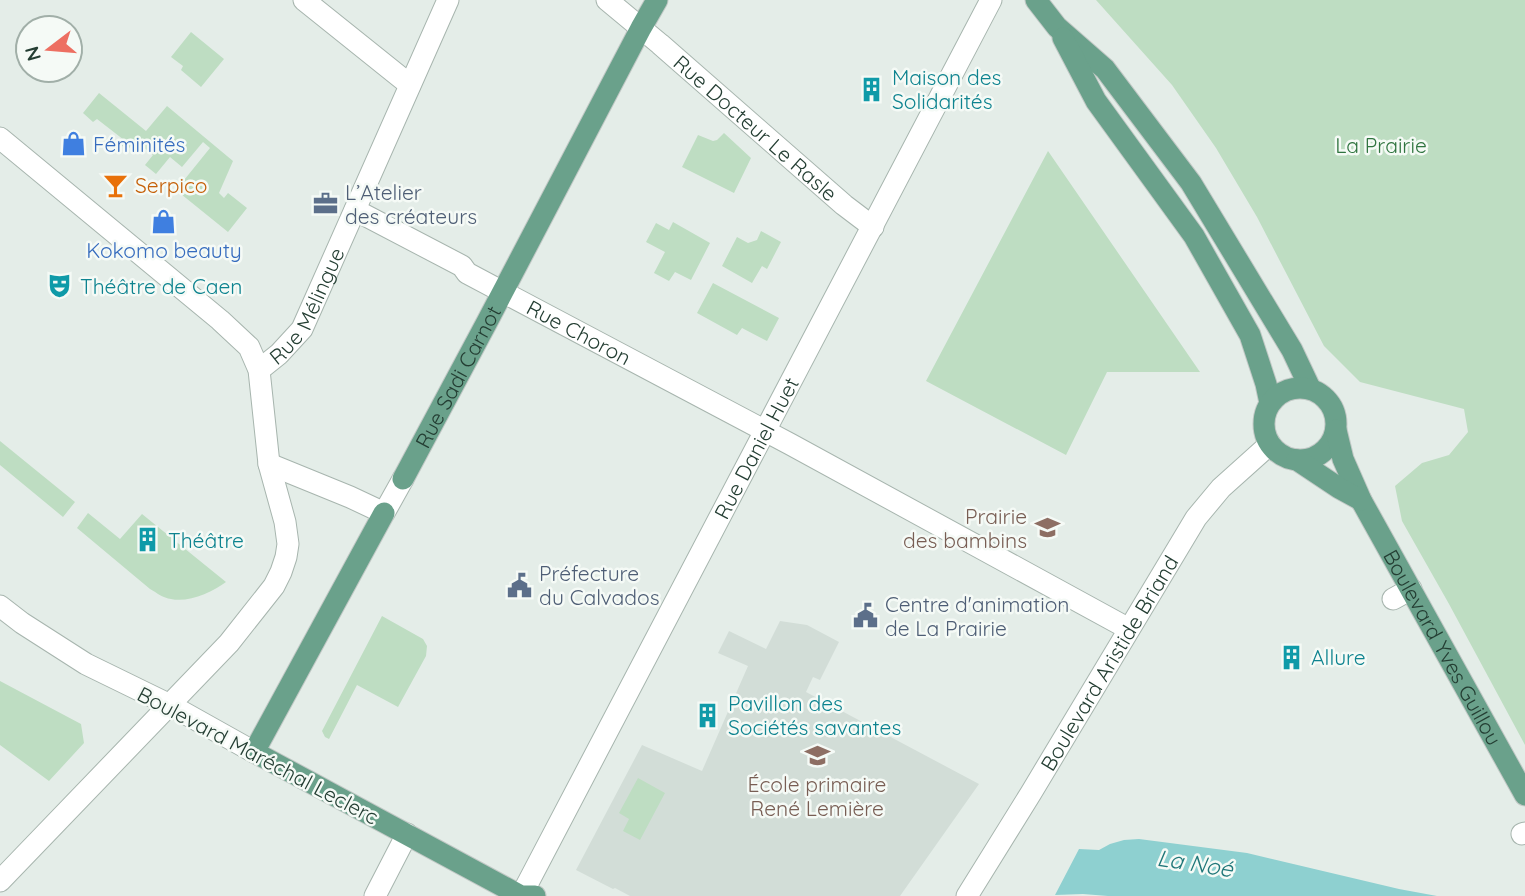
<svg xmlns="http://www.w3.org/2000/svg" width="1525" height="896" viewBox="0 0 1525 896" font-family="Quicksand,sans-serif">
  <rect width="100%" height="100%" fill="#e4ede8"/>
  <path fill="#d2ddd7" d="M780,621L807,625L839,642L820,680L813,677L806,692L979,784L900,896H630L615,888L613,889L576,870L642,745L702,771L748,666L718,653L729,631L766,649Z"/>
  <path fill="#beddc2" d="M1096,0H1525V745L1449,604L1402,521L1395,486L1422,463L1449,455L1468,432L1464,409L1360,382L1324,346L1257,217L1216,148L1172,85Z
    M191,32L224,59L201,87L181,70L183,66L171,57Z
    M99,93L146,131L167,106L233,161L219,193L224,198L228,193L247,208L228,232L176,190L210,148L203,142L182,167L170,157L156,174L145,165L153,155L136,141L127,150L121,145L124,140L97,119L93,122L83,113Z
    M724,133L751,158L734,193L682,167L698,135L713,141L717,140Z
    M1048,151L1200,372H1107L1066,455L926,381Z
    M673,222L710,243L691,280L675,272L669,281L654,273L665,252L646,242L656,223L669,230Z
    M761,231L781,242L767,269L762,266L752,283L722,266L737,237L748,243L757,240Z
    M713,283L779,318L767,341L742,328L737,335L697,313Z
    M0,441L75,502L63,517L0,465Z
    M88,513L120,539L142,514L226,582C212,592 189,603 171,599C163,598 157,593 150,589L77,528Z
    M382,616L423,639L427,646L426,656L398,707L357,685L329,739L325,737L322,731Z
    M0,681L81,724L84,743L49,781L0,745Z
    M638,778L665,793L640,840L623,831L629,819L619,813Z"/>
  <path fill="#8ed0d0" d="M1139,839L1247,853L1399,889L1437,896H1108L1083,894L1055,895L1079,849L1099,850L1110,844L1124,840Z"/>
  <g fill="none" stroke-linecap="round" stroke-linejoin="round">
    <defs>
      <g id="minor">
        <path d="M304,0L410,85"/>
        <path id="s1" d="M607,0L660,44L844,205L873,227"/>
        <path d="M0,138L220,320L249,347L259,370L269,464L285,522L288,544L286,557L281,572L274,586L229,643L0,881"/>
        <path id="s2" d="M355,210L462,266L467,273L790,444L1129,629"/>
        <path id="s3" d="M259,370L279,354L302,329L448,0"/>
        <path d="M269,464L350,497L384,513L403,479"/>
        <path d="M1393,599L1411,589"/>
        <path d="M0,606L22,623L86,664L170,705L254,752"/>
        <path d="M1522,834L1525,833"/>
        <path d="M375,896L407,834"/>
        <path id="s4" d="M521,896L991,0"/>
        <path id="s5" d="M967,896L1031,793L1196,518L1221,488L1270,444"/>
      </g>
      <g id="major">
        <path d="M1036,0L1057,27L1105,69L1191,183L1292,350L1310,388"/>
        <path d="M1063,38L1096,101L1194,236L1250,335L1266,384L1270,403"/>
        <circle cx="1300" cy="424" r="36"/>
        <path id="s6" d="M1336,430L1343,459L1361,500L1525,795"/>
        <path d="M1297,460L1339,488L1361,500"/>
        <path id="s7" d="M403,479L487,322L641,28L657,0"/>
        <path d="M384,513L254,752L521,896H535"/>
      </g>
    </defs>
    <use href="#minor" stroke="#a7b5ae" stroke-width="23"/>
    <use href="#major" stroke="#c2c9c6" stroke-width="23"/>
    <use href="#minor" stroke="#fff" stroke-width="21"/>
    <use href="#major" stroke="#6aa18b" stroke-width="21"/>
  </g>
  <defs>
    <symbol id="building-bare" viewBox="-9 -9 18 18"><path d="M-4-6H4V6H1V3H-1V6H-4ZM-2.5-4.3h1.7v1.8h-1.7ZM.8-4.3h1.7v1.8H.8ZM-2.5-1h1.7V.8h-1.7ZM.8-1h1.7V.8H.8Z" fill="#0f9aa8" stroke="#f5faf6" stroke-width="2.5" paint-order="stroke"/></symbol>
    <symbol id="shop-bare" viewBox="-9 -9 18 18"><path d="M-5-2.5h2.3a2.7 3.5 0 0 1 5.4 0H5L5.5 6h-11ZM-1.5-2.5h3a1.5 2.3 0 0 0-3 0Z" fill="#3f7fe0" stroke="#f5faf6" stroke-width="2.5" paint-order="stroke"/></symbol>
    <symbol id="bar-bare" viewBox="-9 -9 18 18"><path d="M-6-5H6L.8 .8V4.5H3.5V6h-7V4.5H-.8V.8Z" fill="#e8710a" stroke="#f5faf6" stroke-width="2.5" paint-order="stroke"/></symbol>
    <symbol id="office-bare" viewBox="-9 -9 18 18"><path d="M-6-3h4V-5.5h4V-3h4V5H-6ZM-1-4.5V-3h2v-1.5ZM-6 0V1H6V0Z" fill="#5c6f8a" stroke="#f5faf6" stroke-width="2.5" paint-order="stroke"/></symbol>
    <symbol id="theatre-bare" viewBox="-9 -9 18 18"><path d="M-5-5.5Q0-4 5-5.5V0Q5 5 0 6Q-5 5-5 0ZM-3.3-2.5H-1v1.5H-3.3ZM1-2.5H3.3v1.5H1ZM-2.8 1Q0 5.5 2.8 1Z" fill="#0f9aa8" stroke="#f5faf6" stroke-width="2.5" paint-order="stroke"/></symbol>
    <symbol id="school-bare" viewBox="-9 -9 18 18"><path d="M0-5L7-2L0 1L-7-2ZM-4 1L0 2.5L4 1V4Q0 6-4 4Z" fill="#8d6e63" stroke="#f5faf6" stroke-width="2.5" paint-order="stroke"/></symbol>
    <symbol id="civic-bare" viewBox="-9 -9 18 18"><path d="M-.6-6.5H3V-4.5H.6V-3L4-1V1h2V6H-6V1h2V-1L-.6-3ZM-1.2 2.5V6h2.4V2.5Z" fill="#5c6f8a" stroke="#f5faf6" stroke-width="2.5" paint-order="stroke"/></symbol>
  </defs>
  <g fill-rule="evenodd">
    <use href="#building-bare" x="854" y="72" width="35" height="35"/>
    <use href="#shop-bare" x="56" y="126" width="35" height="35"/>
    <use href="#bar-bare" x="98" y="168" width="35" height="35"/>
    <use href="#office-bare" x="308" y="186" width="35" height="35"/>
    <use href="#shop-bare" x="146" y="204" width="35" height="35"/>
    <use href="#theatre-bare" x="42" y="268" width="35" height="35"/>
    <use href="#school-bare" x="1030" y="510" width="35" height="35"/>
    <use href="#building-bare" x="130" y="522" width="35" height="35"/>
    <use href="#civic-bare" x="502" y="568" width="35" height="35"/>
    <use href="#civic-bare" x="848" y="598" width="35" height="35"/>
    <use href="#building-bare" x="1274" y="640" width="35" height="35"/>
    <use href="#building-bare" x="690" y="698" width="35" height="35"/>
    <use href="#school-bare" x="800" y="738" width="35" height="35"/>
  </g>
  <g text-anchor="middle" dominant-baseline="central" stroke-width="5" stroke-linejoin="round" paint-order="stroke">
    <g font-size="21" fill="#0d838f" stroke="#f5faf6" text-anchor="start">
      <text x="892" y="77">Maison des<tspan x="892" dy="24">Solidarités</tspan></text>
      <text x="80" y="286">Théâtre de Caen</text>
      <text x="168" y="540">Théâtre</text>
      <text x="1311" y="657">Allure</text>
      <text x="728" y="703">Pavillon des<tspan x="728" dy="24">Sociétés savantes</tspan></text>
    </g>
    <g font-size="21" fill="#243e33" stroke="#f5faf6">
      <text stroke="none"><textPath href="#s1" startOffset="196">Rue Docteur Le Rasle</textPath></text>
      <text stroke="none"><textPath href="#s3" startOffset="82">Rue Mélingue</textPath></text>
      <text stroke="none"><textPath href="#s2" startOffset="256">Rue Choron</textPath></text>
      <text stroke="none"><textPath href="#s7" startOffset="116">Rue Sadi Carnot</textPath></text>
      <text stroke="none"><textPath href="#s4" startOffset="506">Rue Daniel Huet</textPath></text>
      <text stroke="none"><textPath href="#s6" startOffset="243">Boulevard Yves Guillou</textPath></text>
      <text stroke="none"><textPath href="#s5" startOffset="273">Boulevard Aristide Briand</textPath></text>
      <text transform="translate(258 755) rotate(28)">Boulevard Maréchal Leclerc</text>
    </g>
    <g font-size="21" fill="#366cbe" stroke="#f5faf6" text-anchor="start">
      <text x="93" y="144">Féminités</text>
      <text x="164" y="250" text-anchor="middle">Kokomo beauty</text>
    </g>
    <g font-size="21" fill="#2f743f" stroke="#f5faf6">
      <text x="1381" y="145">La Prairie</text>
    </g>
    <g font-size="21" fill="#c56008" stroke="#f5faf6" text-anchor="start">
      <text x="135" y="185">Serpico</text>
    </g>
    <g font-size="21" fill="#4e5e75" stroke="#f5faf6" text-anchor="start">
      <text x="345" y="192">L’Atelier<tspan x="345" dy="24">des créateurs</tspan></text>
      <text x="539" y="573">Préfecture<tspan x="539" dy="24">du Calvados</tspan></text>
      <text x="885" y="604">Centre d'animation<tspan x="885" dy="24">de La Prairie</tspan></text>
    </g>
    <g font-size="21" fill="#785e54" stroke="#f5faf6" text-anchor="end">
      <text x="1027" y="516">Prairie<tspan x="1027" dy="24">des bambins</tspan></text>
      <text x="817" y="784" text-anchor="middle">École primaire<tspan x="817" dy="24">René Lemière</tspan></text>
    </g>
    <g font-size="23" font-style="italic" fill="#207779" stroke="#f5faf6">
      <text transform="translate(1195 863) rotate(9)">La Noé</text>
    </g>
  </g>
  <g transform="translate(49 49) rotate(254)"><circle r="33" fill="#f5faf6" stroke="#a1afa8" stroke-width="2"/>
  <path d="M0-5L12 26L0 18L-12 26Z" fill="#ed6f62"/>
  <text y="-10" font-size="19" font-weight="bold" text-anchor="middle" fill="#243e33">N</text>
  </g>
</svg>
